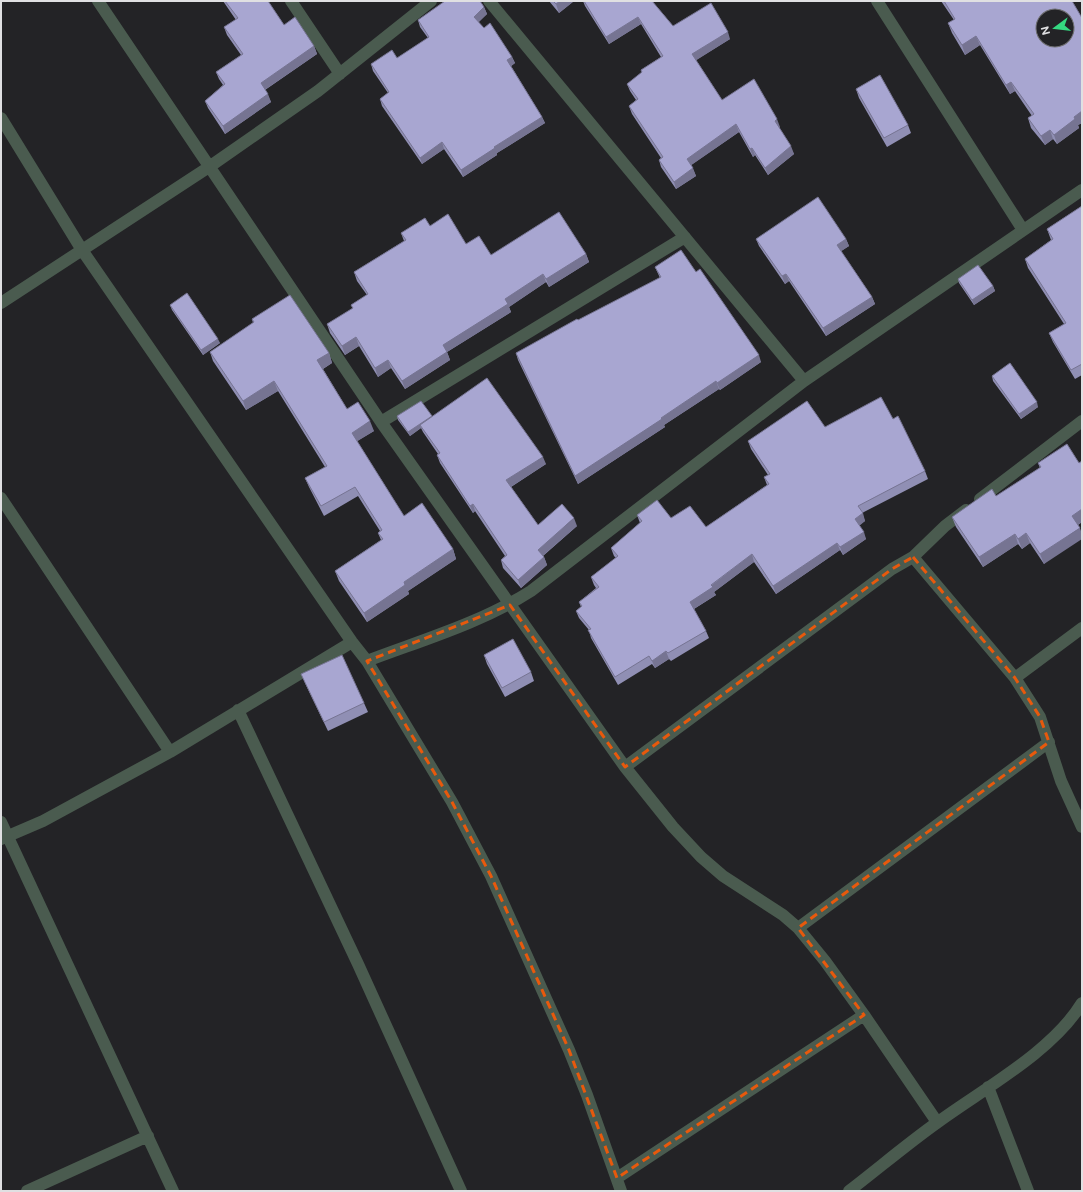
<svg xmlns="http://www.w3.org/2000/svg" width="1083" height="1192" viewBox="0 0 1083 1192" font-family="Figtree,sans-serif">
  <rect width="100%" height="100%" fill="#232326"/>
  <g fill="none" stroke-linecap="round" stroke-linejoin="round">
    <path stroke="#4a5b4f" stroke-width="12" d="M98,1L381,422L625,767L673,827L701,857L723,876L783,915L798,928L825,961L864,1015L937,1122
      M291,1L340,74
      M489,1L804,381
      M877,1L1023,230
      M1,118L82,250L352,642L367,661L452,802L491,876L569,1050L587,1095L621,1191
      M1,303L209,167L318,91L431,1
      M381,422L685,237
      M1,498L170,752
      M980,499L1082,421
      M913,557L1015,678L1040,717L1061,781L1082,827
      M367,661C422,640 481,623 531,591L804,381L1082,190
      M1015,678L1082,628
      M238,710L358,964L461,1191
      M625,767L892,569L913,557L945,526L966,510
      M1,822L173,1191
      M1,839L43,821L170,752L352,642
      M798,928L1049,742
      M988,1087L1028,1191
      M617,1178L864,1015
      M27,1191L148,1136
      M849,1191C879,1168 907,1144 938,1122C983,1089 1052,1052 1082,1003"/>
  </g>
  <path fill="#908fb4" d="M223,1H268L284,25L314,46L317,54L265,90L271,102L225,134L208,108L205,101L223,85L219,79L216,72L241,55L227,35L224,27L236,20Z
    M549,1H574L559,13Z
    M583,1H652L673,26L730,39L696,60L722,100L780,127H779L794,154L768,175L755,155L753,157L739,132L691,165L696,176L676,189L661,167L659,160L661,158L632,114L629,106L636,100L630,91L627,84L642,73L641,70L661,57L641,24L609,44L585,6Z
    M941,1H1072L1082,18V123L1078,125L1079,128L1057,144L1053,139L1045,145L1031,128L1028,118L1032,116L1015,91L1010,94L980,45L965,55L952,33L948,23L954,20Z
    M484,7L487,14L478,22L512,57L515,63L511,66L542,117L545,123L497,153V155L463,177L444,149L422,164L382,106L380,99L388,93L373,71L371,64L397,58L428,38L420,27L418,20Z
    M856,89L908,125L911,133L887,147L859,98Z
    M1082,206V375L1075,379L1053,342L1049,333L1064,324L1028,268L1025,259L1051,240L1047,229Z
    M430,226L466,244L491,255L586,254L589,262L549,287L546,282L509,307L511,312L447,352L450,360L405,389L391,368L378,377L359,346L345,355L330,333L327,324L353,309L351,305L367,295L357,281L354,272L404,241L401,233Z
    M756,239H846L849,246L841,251L872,297L875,304L826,336L789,281L785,284L759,246Z
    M655,267L696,272L761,362L720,390L719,389L664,425L665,427L578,484L518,360L516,353L660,278Z
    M958,279L993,286L995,291L974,305L959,283Z
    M170,305L220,343L203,355L172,310Z
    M252,319L329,353L332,363L323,369L347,409L374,431L357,441L404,516L453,549L456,559L408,591L409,594L367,622L339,581L335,571L381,540L378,533L380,531L358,496L324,516L309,487L305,478L325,467L278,391L246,410L213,361L210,352L253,323Z
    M992,376L1038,407L1021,419L993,381Z
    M397,416H432L546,464L511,487L538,525L577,526L543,556L544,557L547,565L521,588L503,568L501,560L505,556L475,511L473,513L440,463L437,455L438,454L423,432L421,428L410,436L398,420Z
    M893,419L925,471L928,479L862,513L865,521L859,525L866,539L843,555L840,550L776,594L754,562L714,592L716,595L694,609L706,631L709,638L671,661L669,659L655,668L652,664L618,685L591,638L589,630L579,618L576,611L581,607L579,602L596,588L594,585L591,577L616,558L614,556L611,548L640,523L637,515L671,518L706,527L767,485L764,477L768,475L751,449L748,441L825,427Z
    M1082,461V522L1078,525L1044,564L1030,543L1022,549L1018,544L983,567L956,527L952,517L996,496L1040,468L1038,463H1079Z
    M484,655L531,672L534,681L505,697L487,664Z
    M302,674L364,703L368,712L328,731L305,683Z"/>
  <path fill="#767492" d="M560,1H574L559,13L556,4Z
    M484,7L487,14L477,24L474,17Z
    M638,17L641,24L609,44L606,37Z
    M728,32L730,39L695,61L692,54Z
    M976,36L980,45L965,55L962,45Z
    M314,46L317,54L263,91L261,83Z
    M512,57L515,63L510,67L507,60Z
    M1011,82L1015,91L1010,94L1006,85Z
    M268,94L271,102L225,134L223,126Z
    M1082,111V123L1078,125L1079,128L1057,144L1054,135L1074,117Z
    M542,117L545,123L497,153V155L463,177L461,170L494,147Z
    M777,119L780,127L778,129L775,121Z
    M736,124L739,132L690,166L687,159Z
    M1050,130L1053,139L1045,145L1041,136Z
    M442,142L444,149L422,164L420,158Z
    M791,146L794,154L768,175L765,168Z
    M752,148L755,155L753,157L750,149Z
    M693,168L696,176L676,189L674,182Z
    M846,239L849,246L840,252L837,245Z
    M586,254L589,262L549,287L546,279Z
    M543,274L546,282L509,307L511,312L447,352L450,360L405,389L402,381L443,345L505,299Z
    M786,274L789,281L785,284L782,276Z
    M993,286L995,291L974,305L972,300Z
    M872,297L875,304L826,336L823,328Z
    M356,337L359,346L345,355L342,346Z
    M218,339L220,343L203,355L201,350Z
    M329,353L332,363L321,370L317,360Z
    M759,355L761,362L720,390L717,383Z
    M388,360L391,368L378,377L375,368Z
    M274,381L278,391L246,410L243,401Z
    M716,381L719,389L664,425L665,427L578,484L575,476Z
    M1037,402L1038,407L1021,419L1019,414Z
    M432,416L434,420L420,425L421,428L410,436L408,432Z
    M370,421L374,431L356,442L352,433Z
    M543,457L546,464L509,488L506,480Z
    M473,504L475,511L473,513L470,506Z
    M1082,509V522L1076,526L1072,516Z
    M863,513L865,521L858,527L855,519Z
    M574,518L577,526L540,558L538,550Z
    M1080,528L1082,534V539L1044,564L1040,554Z
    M864,532L866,539L843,555L840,547Z
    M1026,533L1030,543L1022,549L1018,539Z
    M1015,534L1018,544L983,567L979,557Z
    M837,543L840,550L776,594L773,586Z
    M453,549L456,559L408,591L409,594L367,622L364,613L404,582Z
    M752,554L754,562L714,592L716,595L692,610L690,602Z
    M544,557L547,565L521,588L518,580Z
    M666,651L669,659L655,668L652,661Z"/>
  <path fill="#a8a6d1" stroke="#767492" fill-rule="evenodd" d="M225,1H268L284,25L295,17L314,46L261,83L268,94L223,126L205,101L225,84L216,72L243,54L224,27L238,18Z
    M445,1H480L484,7L474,17L484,28L490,23L512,57L507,60L542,117L494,147L495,148L461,170L442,142L420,158L380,99L389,92L371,64L392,50L397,58L429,37L418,20Z
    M553,1H560L556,4Z
    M584,1H652L673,26L711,3L728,32L692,54L722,100L754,79L777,119L775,121L791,146L765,168L752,148L750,149L736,124L687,159L693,168L674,182L659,160L663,157L629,106L638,99L627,84L642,72L641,70L663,56L638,17L606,37Z
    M944,1H1072L1082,18V111L1074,117L1075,119L1054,135L1050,130L1041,136L1028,118L1034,114L1011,82L1006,85L976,36L962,45L948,23L955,19ZM1043,16H1067V40H1043Z
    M880,75L908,125L884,138L856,89Z
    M818,197L846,239L837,245L872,297L823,328L786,274L782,276L756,239Z
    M1082,206V364L1071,370L1049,333L1066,323L1025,259L1053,239L1047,229Z
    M559,212L586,254L546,279L543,274L505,299L508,304L443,345L447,352L402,381L388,360L375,368L356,337L342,346L327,324L353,308L351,305L368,294L354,272L406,240L401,233L425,218L430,226L448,214L466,244L479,236L491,255Z
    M681,250L696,272L700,269L759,355L717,383L716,381L661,418L662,419L575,476L516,353L577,319L578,320L661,277L655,267Z
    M978,265L993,286L972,300L958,279Z
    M187,293L218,339L201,350L170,305Z
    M290,295L329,353L317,360L347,409L358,402L370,421L352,433L404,516L422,503L453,549L404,582L405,585L364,613L335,571L383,539L378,533L382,530L355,487L321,506L305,478L327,466L274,381L243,401L210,352L254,322L252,319Z
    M1010,363L1037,402L1019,414L992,376Z
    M487,378L543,457L506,480L538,525L562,504L574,518L538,550L544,557L518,580L501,560L507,555L473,504L470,506L437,455L440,453L420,425Z
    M881,397L893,419L898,416L925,471L858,506L863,513L855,519L864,532L840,547L837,543L773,586L752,554L711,585L713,587L690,602L706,631L668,653L666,651L652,661L649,656L615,677L588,630L591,629L576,611L582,606L579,602L599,587L591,577L618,556L611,548L642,521L637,515L657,500L671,518L690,506L706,527L769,484L764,477L770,474L748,441L807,401L825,427Z
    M421,401L432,416L408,432L397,416Z
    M1067,444L1079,463L1082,461V509L1072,516L1080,528L1040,554L1026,533L1018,539L1015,534L979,557L952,517L992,489L996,496L1041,467L1038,463Z
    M513,639L531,672L502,688L484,655Z
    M342,655L364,703L324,722L301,674Z"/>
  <path fill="none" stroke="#e8590c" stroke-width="3" stroke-dasharray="8 5" stroke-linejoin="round" d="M913,557L1015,678L1040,717L1049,742L798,928L864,1015L617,1178L569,1050L491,876L452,802L367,661L510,605L625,767L892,569Z"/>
  <rect width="1083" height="1192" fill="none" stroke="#e0e0e2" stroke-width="4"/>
  <g transform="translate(1055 28) rotate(255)"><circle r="19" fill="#232326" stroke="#6f6f71"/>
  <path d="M0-3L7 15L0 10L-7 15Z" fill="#35d881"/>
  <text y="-6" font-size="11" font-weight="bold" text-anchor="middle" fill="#e0e0e2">N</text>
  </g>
</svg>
